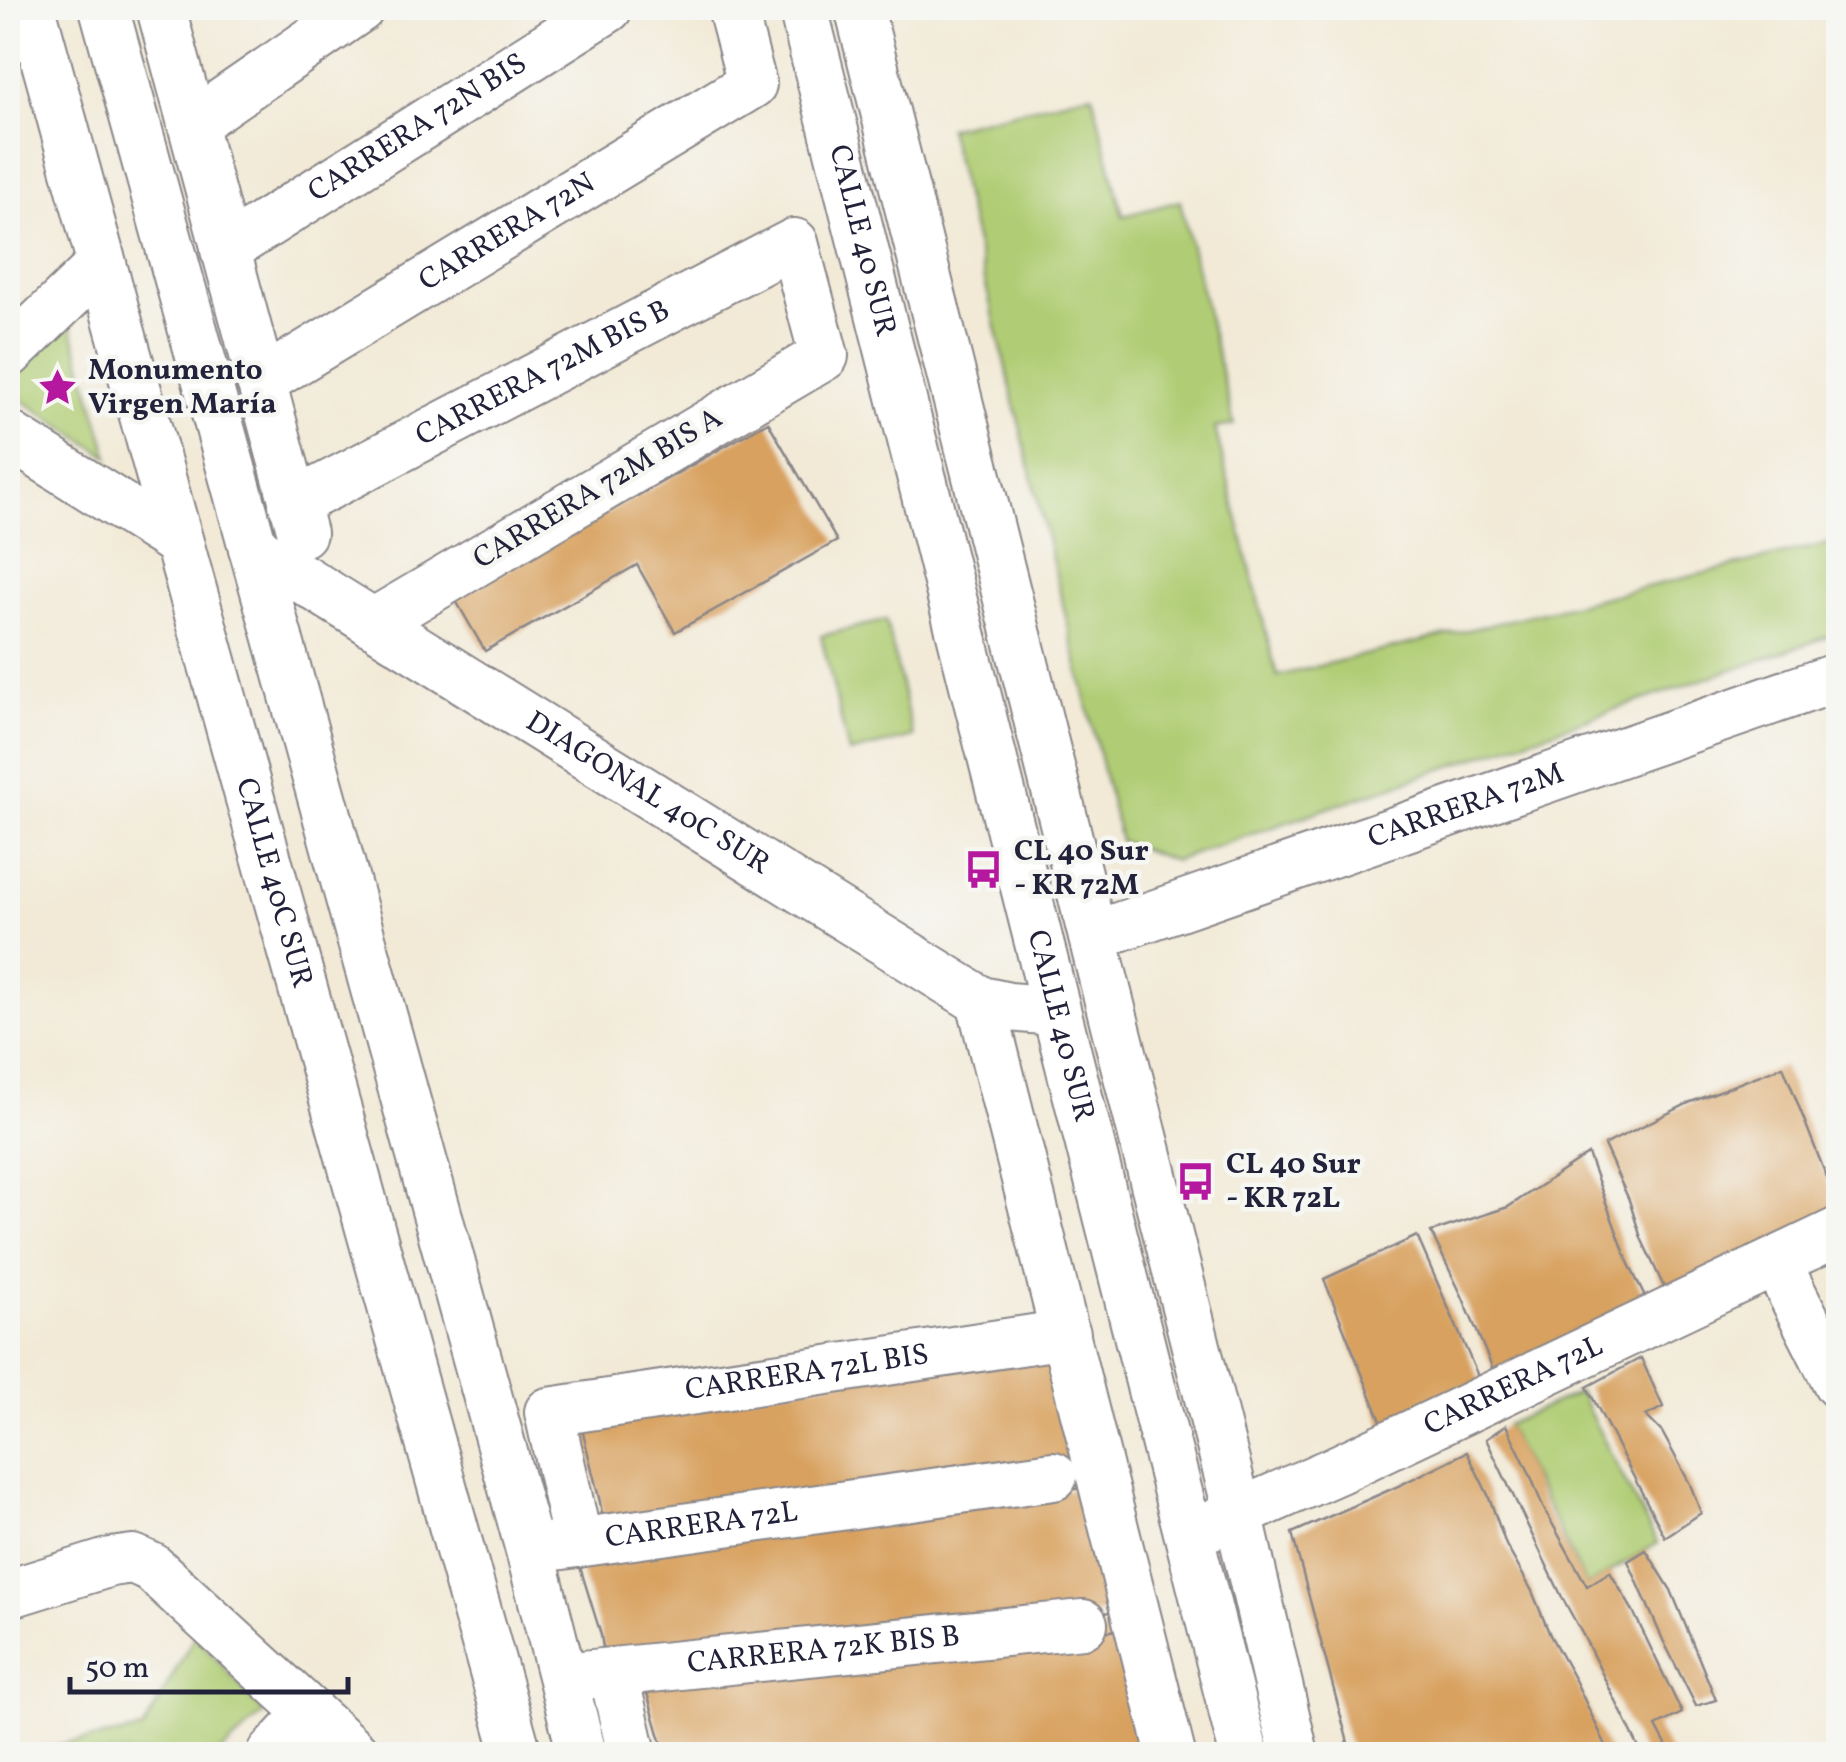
<svg xmlns="http://www.w3.org/2000/svg" width="1846" height="1762" viewBox="0 0 1846 1762" font-family="Vollkorn,serif">
  <rect width="100%" height="100%" fill="#f6f6f2"/>
  <filter id="ink" filterUnits="userSpaceOnUse"><feTurbulence type="fractalNoise" baseFrequency=".01" numOctaves="2"/><feDisplacementMap in="SourceGraphic" scale="20" xChannelSelector="R" yChannelSelector="G"/><feConvolveMatrix kernelMatrix="1 2 1 2 8 2 1 2 1" color-interpolation-filters="sRGB"/></filter>
  <filter id="wash" filterUnits="userSpaceOnUse"><feTurbulence type="fractalNoise" baseFrequency=".0048" numOctaves="4" result="noise"/><feDisplacementMap in="SourceGraphic" scale="40" xChannelSelector="R" yChannelSelector="G"/><feGaussianBlur stdDeviation="2.25" result="paint"/><feColorMatrix in="noise" values="0 0 0 0 0 0 0 0 0 0 0 0 0 0 0 0 0 1.4 0 .05"/><feComposite in="paint" operator="in"/></filter>
  <g filter="url(#wash)">
    <rect width="100%" height="100%" fill="#f2ead7"/>
    <path fill="#b0cd74" stroke="#697858" stroke-width="2.5" d="M1092,93L1123,216L1180,201L1234,425L1215,428L1277,676L1838,541V633L1174,861L1120,841L948,128Z
      M66,310L109,457L8,391V372Z
      M886,620L913,737L849,753L821,636Z
      M1579,1392L1657,1543L1587,1586L1506,1425Z
      M195,1635L264,1713L220,1754H8L143,1730Z"/>
    <g id="blocks">
      <path fill="#d8a15f" d="M768,422L837,541L675,632L637,565L485,651L455,599Z
        M1783,1066L1838,1206V1211L1671,1302L1641,1238L1629,1200L1604,1145L1691,1102Z
        M1588,1154L1628,1262L1652,1312L1498,1381L1462,1296L1431,1232L1508,1207Z
        M1417,1236L1481,1383L1383,1426L1324,1279Z
        M1059,1347L1088,1464L1059,1475L605,1533L600,1502L580,1421Z
        M1641,1358L1663,1407L1646,1416L1662,1432L1690,1484L1701,1513L1665,1537L1587,1387Z
        M1506,1425L1529,1472L1543,1507L1587,1586L1610,1572L1633,1611L1682,1713L1656,1726L1671,1754H1642L1584,1637L1562,1597L1486,1439Z
        M1467,1452L1489,1497L1506,1545L1532,1591L1550,1635L1576,1682L1610,1754H1351L1292,1533L1396,1487Z
        M1090,1488L1121,1610L1077,1618L606,1667L601,1635L576,1554L1046,1491Z
        M1646,1550L1671,1590L1716,1700L1696,1706L1663,1640L1628,1561Z
        M1132,1629L1163,1754H665L644,1683L1066,1635Z"/>
    </g>
  </g>
  <g filter="url(#ink)">
    <use href="#blocks" fill-opacity="0" stroke="#8a8689" stroke-width="2.5"/>
    <g fill="none" stroke-linecap="round" stroke-linejoin="round">
      <defs>
        <g id="minor">
          <path id="s1" d="M31,8L257,824L517,1754"/>
          <path d="M104,8L530,1550L582,1754"/>
          <path d="M161,8L302,533"/>
          <path id="s2" d="M803,8L1244,1754"/>
          <path d="M859,8L1238,1513L1294,1754"/>
          <path d="M192,124L360,8"/>
          <path id="s3" d="M225,250L608,8"/>
          <path d="M8,354L102,264"/>
          <path id="s4" d="M261,382L752,84L732,8"/>
          <path d="M8,435L178,542"/>
          <path id="s5" d="M293,504L794,243L824,356L373,623"/>
          <path id="s6" d="M253,548L981,1001L1009,1007L1055,1011"/>
          <path id="s7" d="M1093,936L1838,677"/>
          <path d="M981,1001L1171,1754"/>
          <path d="M1776,1262L1838,1384"/>
          <path id="s8" d="M1212,1525L1337,1470L1838,1232"/>
          <path id="s9" d="M578,1543L549,1412L1066,1334"/>
          <path id="s10" d="M548,1547L1053,1476"/>
          <path d="M8,1594L111,1562L133,1559L151,1567L355,1754"/>
          <path d="M613,1672L632,1754"/>
          <path id="s11" d="M563,1677L1083,1624"/>
          <path d="M272,1754L310,1713"/>
        </g>
      </defs>
      <use href="#minor" stroke="#8a8689" stroke-width="52"/>
      <use href="#minor" stroke="#fff" stroke-width="48"/>
    </g>
  </g>
  <defs>
    <symbol id="sight-bare" viewBox="-9 -9 18 18"><path d="M0-6L1.8-2.2L6-1.7L2.9 1.2L3.7 5.4L0 3.3L-3.7 5.4L-2.9 1.2L-6-1.7L-1.8-2.2Z" fill="#b5179e" stroke="#f6f6f2" stroke-width="2.5" paint-order="stroke"/></symbol>
    <symbol id="bus-bare" viewBox="-9 -9 18 18"><path d="M-5-6H5V4H4V6H2V4H-2V6H-4V4H-5ZM-3.5-4V0h7V-4ZM-3.5 1.2v1.5H-2V1.2ZM2 1.2v1.5H3.5V1.2Z" fill="#b5179e" stroke="#f6f6f2" stroke-width="2.5" paint-order="stroke"/></symbol>
  </defs>
  <g fill-rule="evenodd">
    <use href="#sight-bare" x="30" y="360" width="55" height="55"/>
    <use href="#bus-bare" x="956" y="842" width="55" height="55"/>
    <use href="#bus-bare" x="1168" y="1154" width="55" height="55"/>
  </g>
  <g text-anchor="middle" dominant-baseline="central" stroke-width="9" stroke-linejoin="round" paint-order="stroke">
    <g font-size="30" fill="#22223b" stroke="#f6f6f2">
      <text stroke="none"><textPath href="#s3" startOffset="228">CARRERA 72N BIS</textPath></text>
      <text stroke="none"><textPath href="#s4" startOffset="288">CARRERA 72N</textPath></text>
      <text stroke="none"><textPath href="#s2" startOffset="240">CALLE 40 SUR</textPath></text>
      <text stroke="none"><textPath href="#s5" startOffset="282">CARRERA 72M BIS B</textPath></text>
      <text transform="translate(598 489) rotate(-31)">CARRERA 72M BIS A</text>
      <text stroke="none"><textPath href="#s6" startOffset="465">DIAGONAL 40C SUR</textPath></text>
      <text stroke="none"><textPath href="#s7" startOffset="395">CARRERA 72M</textPath></text>
      <text stroke="none"><textPath href="#s1" startOffset="908">CALLE 40C SUR</textPath></text>
      <text stroke="none"><textPath href="#s2" startOffset="1050">CALLE 40 SUR</textPath></text>
      <text stroke="none"><textPath href="#s9" startOffset="395">CARRERA 72L BIS</textPath></text>
      <text stroke="none"><textPath href="#s8" startOffset="332">CARRERA 72L</textPath></text>
      <text stroke="none"><textPath href="#s10" startOffset="155">CARRERA 72L</textPath></text>
      <text stroke="none"><textPath href="#s11" startOffset="262">CARRERA 72K BIS B</textPath></text>
    </g>
    <g font-size="30" font-weight="bold" fill="#22223b" stroke="#f6f6f2" text-anchor="start">
      <text x="88" y="371">Monumento<tspan x="88" dy="34">Virgen María</tspan></text>
      <text x="1014" y="852">CL 40 Sur<tspan x="1014" dy="34">- KR 72M</tspan></text>
      <text x="1226" y="1165">CL 40 Sur<tspan x="1226" dy="34">- KR 72L</tspan></text>
    </g>
  </g>
  <rect width="1846" height="1762" fill="none" stroke="#f6f6f2" stroke-width="40"/>
  <path d="M70 1677v15h278v-15" fill="none" stroke="#22223b" stroke-width="5"/>
  <text x="85" y="1677" font-size="30" fill="#22223b" stroke="#f6f6f2" stroke-width="8" paint-order="stroke">50 m</text>
</svg>
